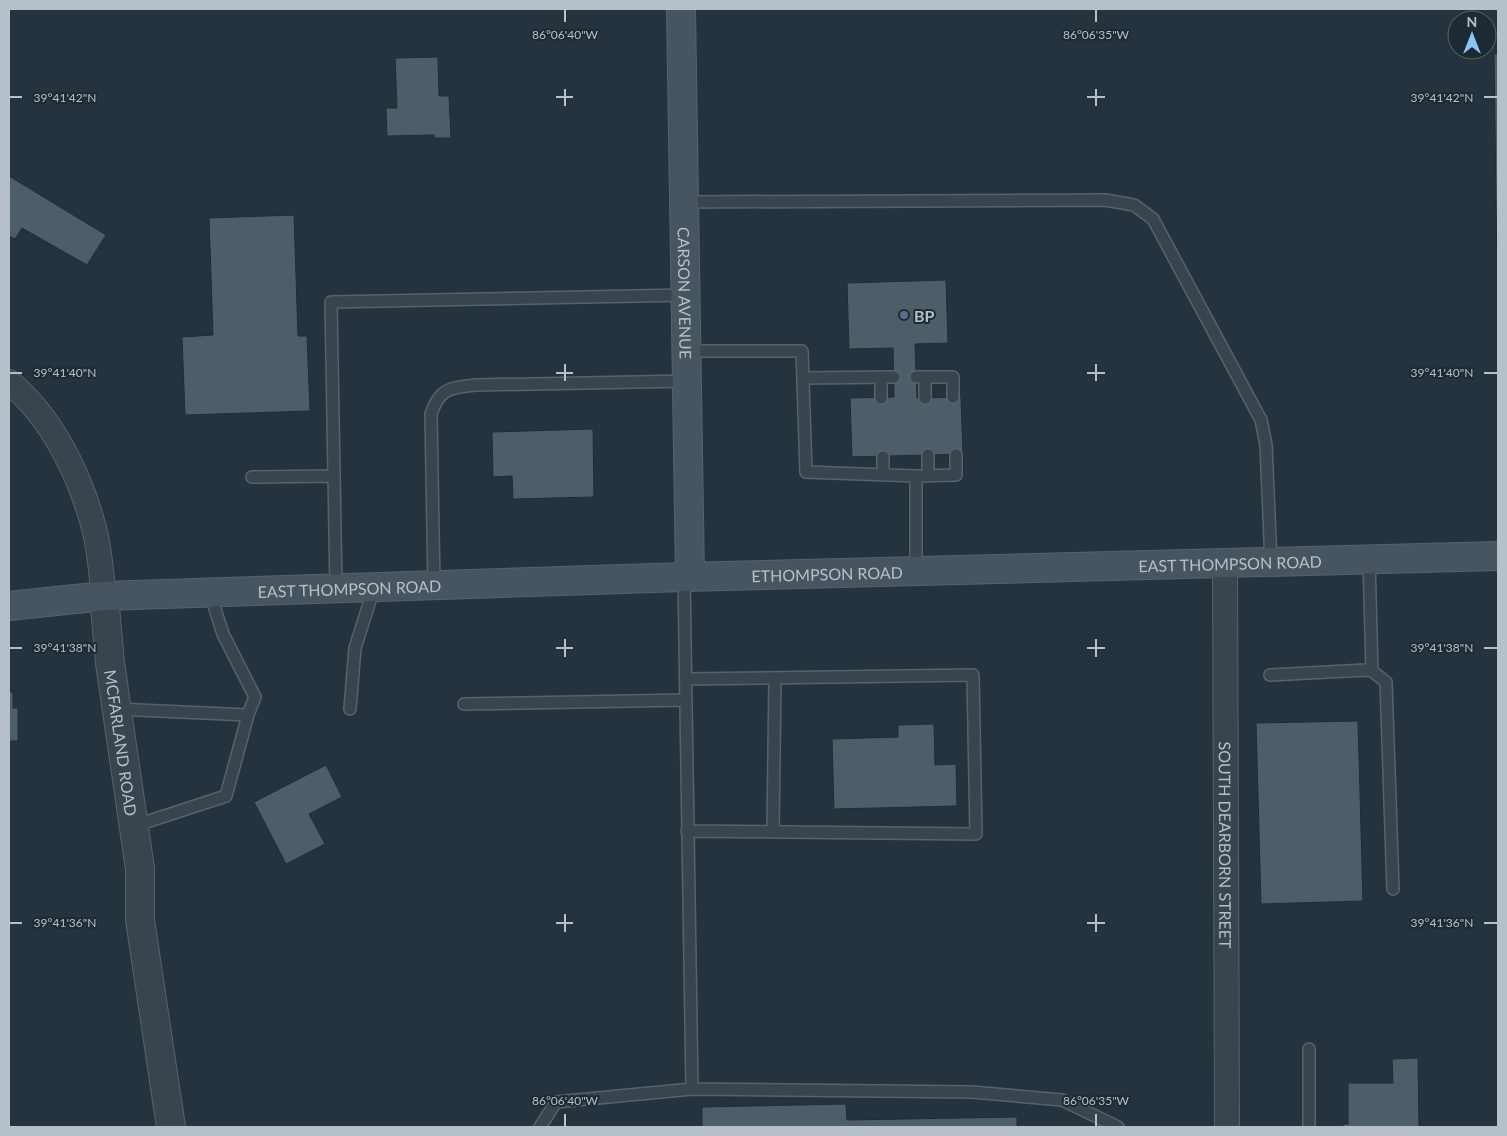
<svg xmlns="http://www.w3.org/2000/svg" width="1507" height="1136" viewBox="0 0 1507 1136" font-family="Lato,sans-serif">
  <rect width="100%" height="100%" fill="#25333e"/>
  <path fill="#4e5e69" stroke="#202c35" d="M1494,54H1498V345Z
    M438,57L439,96H449L451,138H434V135L387,136L386,108H397L395,58Z
    M9,176L106,235L87,265L22,228L15,239L9,236Z
    M294,215L298,336H307L310,411L185,415L182,337L213,335L209,218Z
    M946,280L948,343L915,344L917,398L961,397L963,454L852,457L850,398L894,397L893,348L849,349L847,283Z
    M593,429L594,497L513,499L512,476L493,477L492,432Z
    M9,692H13V708H18V741H9Z
    M1358,721L1363,901L1261,904L1256,723Z
    M934,724L935,765L956,764L957,806L834,809L832,739L898,737V725Z
    M326,765L342,797L309,814L325,844L286,864L254,802Z
    M1418,1058L1419,1127H1343V1124H1348V1083H1393L1392,1059Z
    M846,1104L847,1120L1017,1117V1127H702V1107Z"/>
  <g fill="none" stroke-linecap="round" stroke-linejoin="round">
    <defs>
      <path id="service" d="M684,202L1105,200L1134,205L1153,219L1261,420L1266,445L1271,562
        M687,351H802L806,472L916,476V572
        M881,377V398
        M916,377H953V397
        M803,378L894,377
        M925,398V377
        M928,455V476
        M883,457V475
        M916,476L956,475V455
        M252,477L334,476
        M1369,559L1372,671
        M684,577L692,1089
        M434,586L431,414C440,387 451,388 476,385L687,381
        M336,589L331,302L687,295
        M1270,675L1366,670L1372,671L1386,682L1393,889
        M685,679L973,675L976,834L687,831
        M464,704L686,700
        M116,709L248,715L255,697L223,634L210,593
        M350,709L355,648L374,588
        M134,826L226,796L248,715
        M773,831L775,678
        M1309,1049V1127
        M540,1127L556,1102L692,1089L972,1092L1062,1100L1118,1127"/>
      <g id="minor">
        <path d="M9,382C52,417 80,475 94,528C100,550 101,574 104,596"/>
        <path id="s1" d="M1225,563L1227,1127"/>
      </g>
      <g id="tertiary">
        <path id="s2" d="M104,596L110,663L140,869V920L171,1127"/>
      </g>
      <g id="secondary">
        <path id="s3" d="M681,9L690,577"/>
        <path id="s4" d="M9,606L104,596L684,577L1498,556"/>
      </g>
    </defs>
    <use href="#service" stroke="#57636c" stroke-width="14"/>
    <use href="#minor" stroke="#57636c" stroke-width="26"/>
    <use href="#tertiary" stroke="#57636c" stroke-width="30"/>
    <use href="#secondary" stroke="#57636c" stroke-width="30"/>
    <use href="#service" stroke="#39454e" stroke-width="11"/>
    <use href="#minor" stroke="#39454e" stroke-width="24"/>
    <use href="#tertiary" stroke="#39454e" stroke-width="28"/>
    <use href="#secondary" stroke="#475561" stroke-width="28"/>
  </g>
  <path fill="none" stroke="#b5c0c9" stroke-width="2" d="M565,10V22M1096,10V22M565,89V106M1096,89V106M10,97H22M556,97H573M1087,97H1105M1484,97H1497M565,364V381M1096,364V381M10,373H22M556,373H573M1087,373H1105M1484,373H1497M565,639V657M1096,639V657M10,648H22M556,648H573M1087,648H1105M1484,648H1497M565,914V932M1096,914V932M10,923H22M556,923H573M1087,923H1105M1484,923H1497M565,1114V1126M1096,1114V1126"/>
  <circle fill="#5c6f8a" stroke="#1e2a33" stroke-width="2" cx="904" cy="315" r="5"/>
  <g text-anchor="middle" dominant-baseline="central" stroke-width="4" stroke-linejoin="round" paint-order="stroke">
    <g font-size="16" fill="#b5c0c9" stroke="#1e2a33">
      <text stroke="none"><textPath href="#s3" startOffset="284">CARSON AVENUE</textPath></text>
      <text stroke="none"><textPath href="#s4" startOffset="1222">EAST THOMPSON ROAD</textPath></text>
      <text stroke="none"><textPath href="#s4" startOffset="819">ETHOMPSON ROAD</textPath></text>
      <text stroke="none"><textPath href="#s4" startOffset="341">EAST THOMPSON ROAD</textPath></text>
      <text stroke="none"><textPath href="#s2" startOffset="148">MCFARLAND ROAD</textPath></text>
      <text stroke="none"><textPath href="#s1" startOffset="282">SOUTH DEARBORN STREET</textPath></text>
    </g>
    <g font-size="16" font-weight="bold" fill="#b5c0c9" stroke="#1e2a33" text-anchor="start">
      <text x="914" y="315">BP</text>
    </g>
  </g>
  <g font-size="12" text-anchor="middle" fill="#b5c0c9" stroke="#1e2a33" stroke-width="4" stroke-linejoin="round" paint-order="stroke">
    <text x="565" y="39">86°06'40"W</text>
    <text x="1096" y="39">86°06'35"W</text>
    <text x="65" y="102">39°41'42"N</text>
    <text x="1442" y="102">39°41'42"N</text>
    <text x="65" y="377">39°41'40"N</text>
    <text x="1442" y="377">39°41'40"N</text>
    <text x="65" y="652">39°41'38"N</text>
    <text x="1442" y="652">39°41'38"N</text>
    <text x="65" y="927">39°41'36"N</text>
    <text x="1442" y="927">39°41'36"N</text>
    <text x="565" y="1105">86°06'40"W</text>
    <text x="1096" y="1105">86°06'35"W</text>
  </g>
  <rect width="1507" height="1136" fill="none" stroke="#b5c0c9" stroke-width="20"/>
  <g transform="translate(1472 35)"><circle r="24" fill="#1e2a33" stroke="#5a666f"/>
  <path d="M0-4L9 19L0 12L-9 19Z" fill="#8cc5f7"/>
  <text y="-8" font-size="14" font-weight="bold" text-anchor="middle" fill="#b5c0c9">N</text>
  </g>
</svg>
